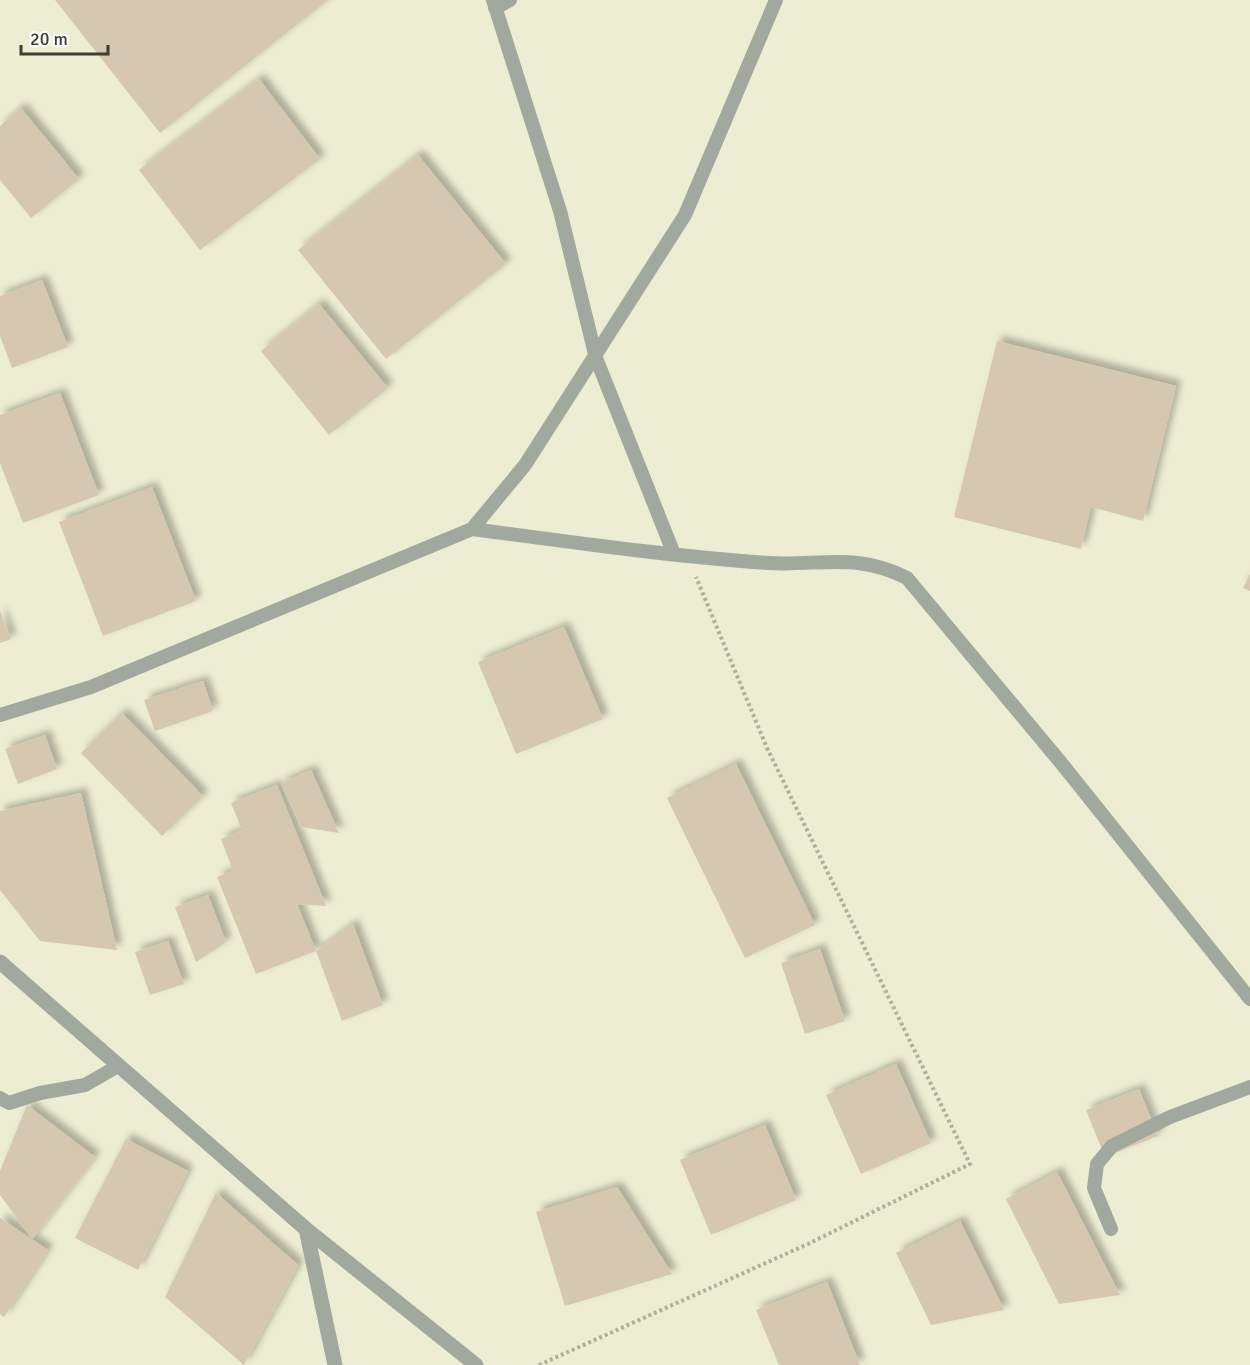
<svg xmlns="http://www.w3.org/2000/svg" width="1250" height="1365" viewBox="0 0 1250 1365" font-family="Signika,sans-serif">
  <defs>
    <filter id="shadow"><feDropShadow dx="5.5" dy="-5.5" stdDeviation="3" flood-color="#0004"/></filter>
  </defs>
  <rect width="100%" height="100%" fill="#ededd3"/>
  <path fill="#d5c7b0" filter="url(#shadow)" d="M55,0H328L160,133Z
    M259,79L320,159L200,250L139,170Z
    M21,108L79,179L31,218L0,180V126Z
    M418,155L506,264L386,359L298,250Z
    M42,280L68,347L12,368L0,336V296Z
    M319,304L388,388L329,435L261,351Z
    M997,341L1176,386L1143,521L1091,507L1081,549L954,517Z
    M60,393L99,495L23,523L0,463V415Z
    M152,487L196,601L103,636L59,522Z
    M1250,574V591L1243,588Z
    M0,611L11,639L0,643Z
    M564,627L603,719L516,754L478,662Z
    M203,681L213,711L155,731L144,700Z
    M122,713L203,796L162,836L81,753Z
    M45,735L57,769L18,784L5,749Z
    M736,764L815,925L745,958L667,798Z
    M311,770L339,833L301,827L281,783Z
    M277,785L326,906L297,904L316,951L256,974L217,877L233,871L221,839L242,830L231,803Z
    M81,793L117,950L40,941L0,890V811Z
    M208,895L226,942L196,962L175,907Z
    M353,924L383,1005L342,1021L316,951Z
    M168,941L184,984L150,995L135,952Z
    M820,949L845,1021L805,1034L781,963Z
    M896,1064L931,1143L861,1174L826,1095Z
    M1139,1089L1158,1136L1105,1157L1086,1110Z
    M27,1105L95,1157L32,1239L0,1195V1171Z
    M765,1125L796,1200L711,1235L680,1160Z
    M126,1139L188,1171L138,1270L75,1238Z
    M1057,1172L1120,1295L1059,1304L1006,1199Z
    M617,1187L672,1274L565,1306L536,1212Z
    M216,1193L298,1265L244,1365L165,1297Z
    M0,1218L48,1250L4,1317L0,1314Z
    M960,1221L1004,1310L931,1325L896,1253Z
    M827,1282L860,1365H779L756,1310Z"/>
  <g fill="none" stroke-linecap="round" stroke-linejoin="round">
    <path stroke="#afaf9a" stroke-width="4" stroke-dasharray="3 3" stroke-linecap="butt" d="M539,1365L808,1244L970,1164L767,748L696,577"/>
    <path stroke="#a1a89e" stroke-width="14" d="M493,0L560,211L596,358L674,554
      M495,8L510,0
      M472,529C570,542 669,556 768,563C821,566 856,552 907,578L1062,764L1250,999
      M0,715L91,687L472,529L525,465L685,215L776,0
      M0,1098L9,1103L40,1093L85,1085L118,1066
      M1111,1229L1094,1188L1097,1164L1112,1146L1170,1117L1250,1087"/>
    <path stroke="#a1a89e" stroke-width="15" d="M0,962L306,1229L476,1365
      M306,1229L335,1365"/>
  </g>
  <path d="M21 45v9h87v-9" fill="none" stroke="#3d3d33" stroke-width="3"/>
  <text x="30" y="45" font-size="18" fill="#3d3d33" stroke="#ffffff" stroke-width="4.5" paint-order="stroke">20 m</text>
</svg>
